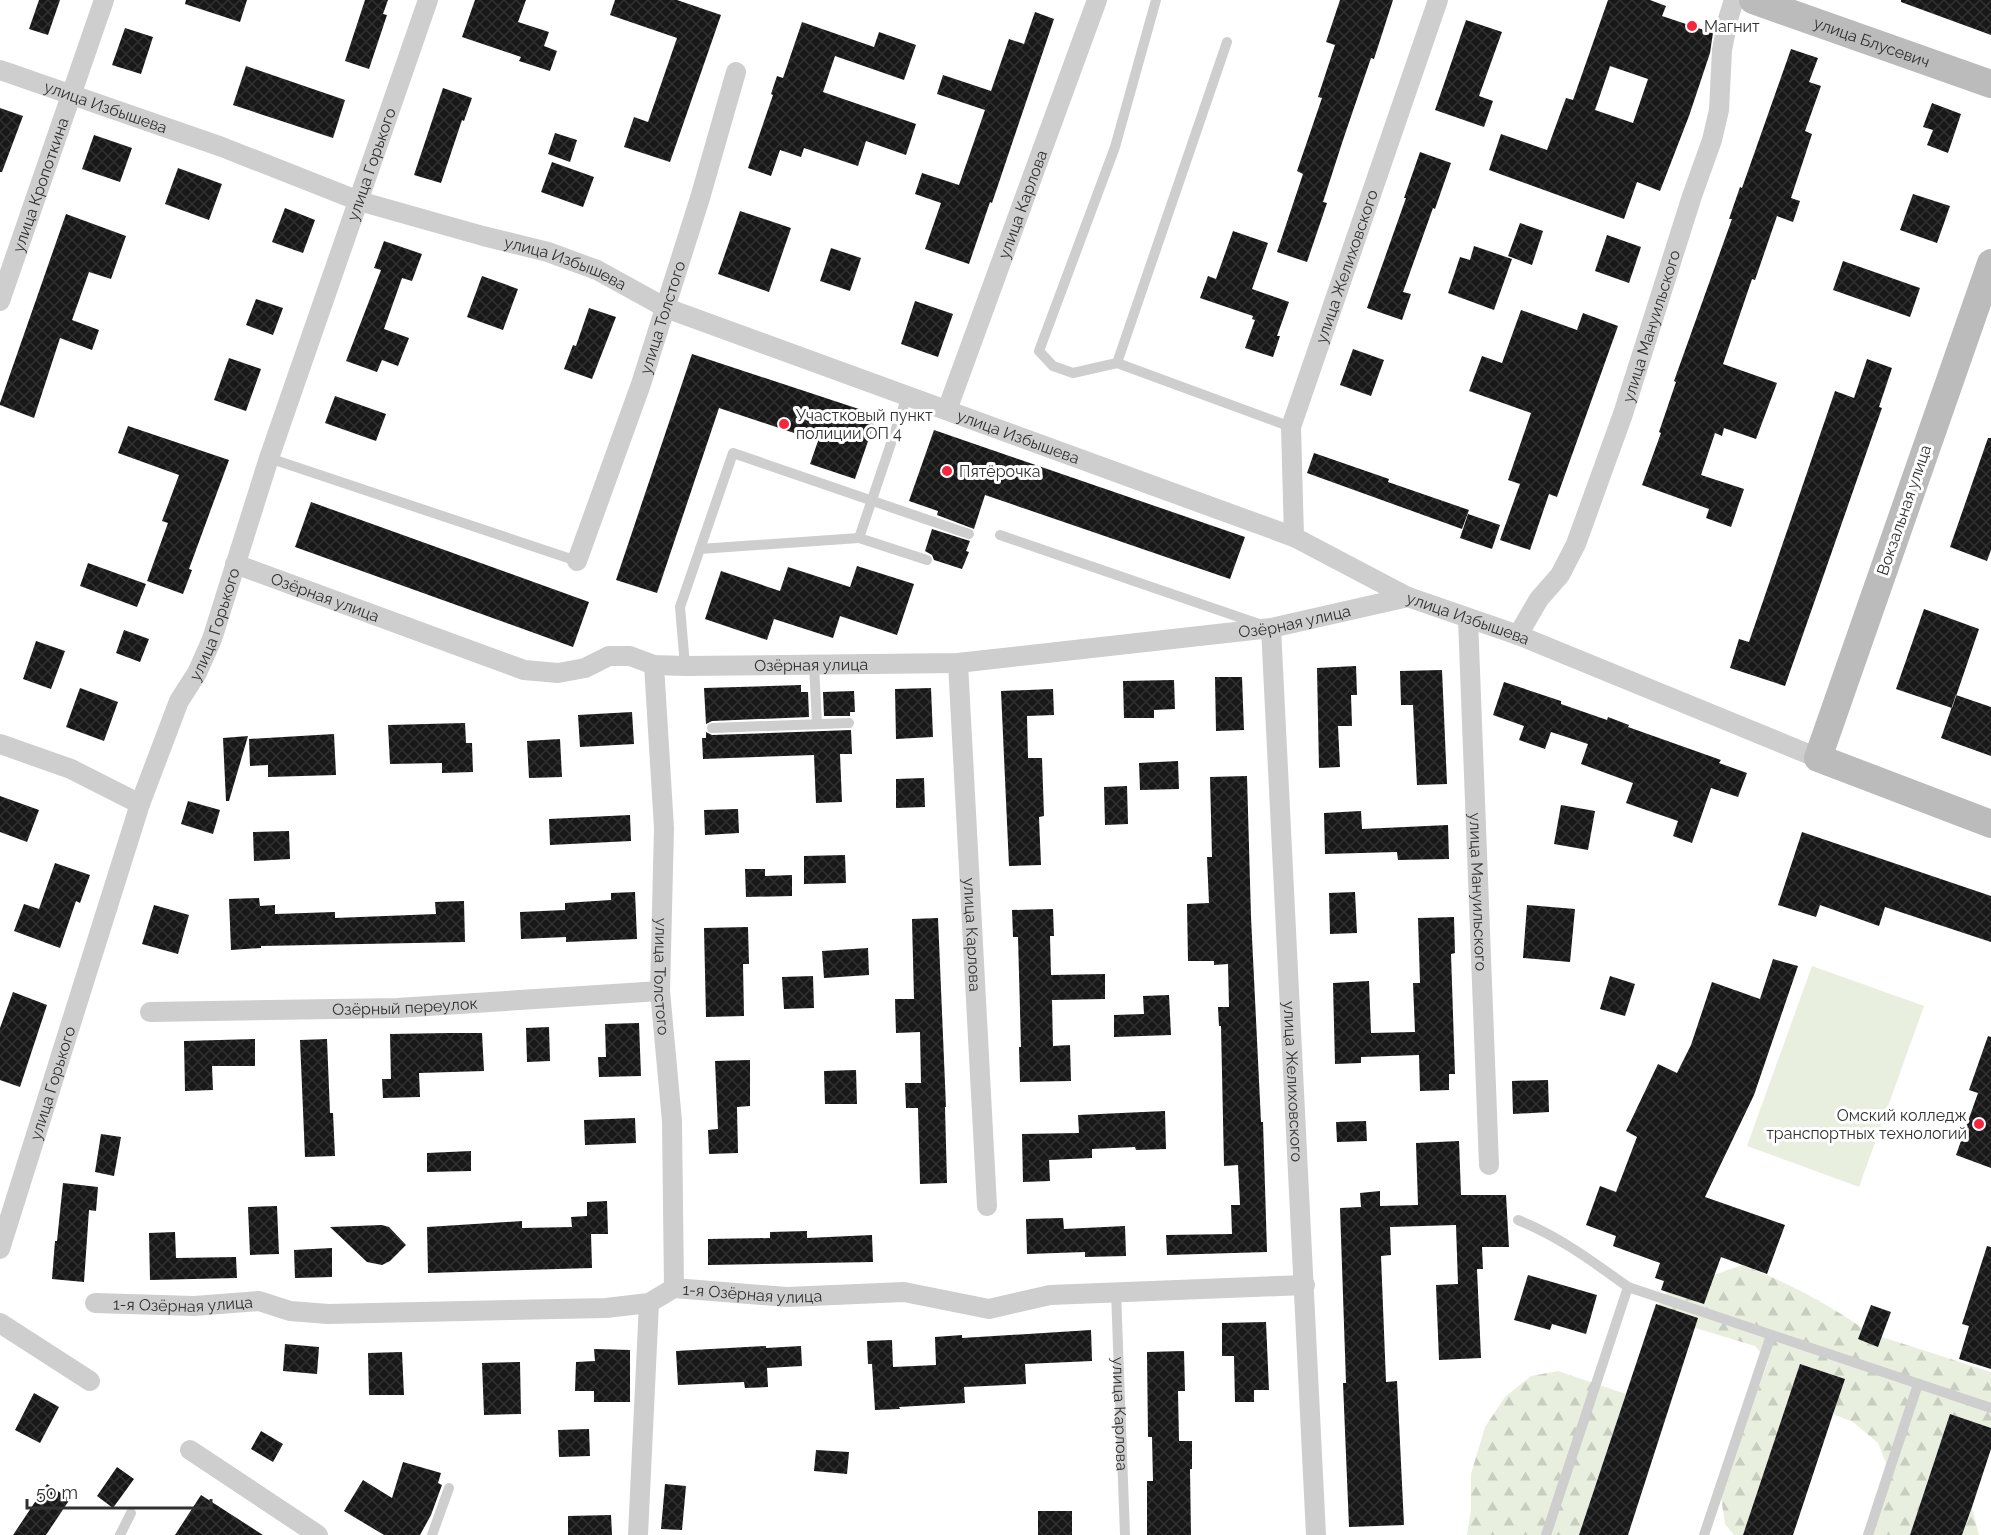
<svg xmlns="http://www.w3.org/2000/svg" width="1991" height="1535" viewBox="0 0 1991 1535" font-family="Raleway,sans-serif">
  <defs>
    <pattern id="forest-firs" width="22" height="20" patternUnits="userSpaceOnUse" patternTransform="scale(1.5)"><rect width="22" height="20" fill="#e8efde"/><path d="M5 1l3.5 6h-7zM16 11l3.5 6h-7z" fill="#c7cdbf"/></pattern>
    <pattern id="building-cross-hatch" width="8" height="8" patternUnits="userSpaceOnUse" patternTransform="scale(1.5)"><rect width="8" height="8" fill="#181818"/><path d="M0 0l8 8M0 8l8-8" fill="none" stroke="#313131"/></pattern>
  </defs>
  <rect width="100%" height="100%" fill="#fff"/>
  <path fill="#e8efde" d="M1812,966L1924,1006L1859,1187L1747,1146Z"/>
  <path fill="url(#forest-firs)" d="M1742,1265C1784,1281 1825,1302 1862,1328L1858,1339L1878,1346L1882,1337L1991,1372V1428L1950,1414L1910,1535H1863L1886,1463L1878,1443L1853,1422L1833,1414L1743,1535H1734L1725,1524L1721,1496L1768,1361L1755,1346L1652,1315L1667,1292Z
    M1558,1371L1626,1394L1579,1535H1467L1471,1511V1474L1485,1427L1505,1397L1531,1376Z
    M1972,1507L1979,1535H1962Z"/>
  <path fill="url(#building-cross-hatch)" fill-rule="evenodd" d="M39,0H60L48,35L29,29Z
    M186,0H247L240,22L185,4Z
    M365,0H388L383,14L387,15L369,69L345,61Z
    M475,0H526L518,22L549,32L544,46L557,51L550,71L519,61L521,57L462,37Z
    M615,0H677L721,15L670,162L624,147L634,117L648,122L677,38L610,15Z
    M1340,0H1393L1374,59L1371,58L1343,140L1323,202L1327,203L1307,262L1277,252L1303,174L1297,171L1322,98L1318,97L1335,45L1326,42Z
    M1608,0H1650L1666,6L1662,16L1713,33L1710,53L1689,116L1660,191L1637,182L1624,219L1489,170L1501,134L1547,150L1566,98L1573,100ZM1610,66L1648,79L1633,123L1595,110Z
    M1901,0H1991V35L1901,2Z
    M1035,12L1054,19L992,203L990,202L969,264L925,249L941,203L915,194L922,173L959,185L985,110L937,94L943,75L991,91L1009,39L1024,44Z
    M1466,20L1502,32L1479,96L1493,101L1484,127L1435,110Z
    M802,22L874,47L879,32L916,45L904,80L835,56L823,92L916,124L906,155L866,141L858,166L804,148L801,157L780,150L771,176L748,168L773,95L771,94L777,76L783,78Z
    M125,28L153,37L141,74L112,65Z
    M1791,49L1818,58L1809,82L1821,86L1805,131L1812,134L1791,198L1800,201L1793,222L1777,216L1755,280L1752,279L1723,364L1777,383L1756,439L1724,428L1722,436L1715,433L1701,475L1744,489L1731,527L1706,518L1709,509L1642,485L1661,433L1659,432L1676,382L1674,381L1732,219H1729L1740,187L1742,188Z
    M246,66L345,100L333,138L233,105Z
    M443,88L472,98L464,121L462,120L441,183L414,175Z
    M1932,103L1961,114L1948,153L1927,145L1933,130L1923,127Z
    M0,108L23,116L2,172H0Z
    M555,133L577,140L570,162L548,154Z
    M94,135L132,148L120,182L82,169Z
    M1420,152L1451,163L1435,209L1433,208L1403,292L1411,294L1402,320L1367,308L1406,198H1404Z
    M552,162L594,177L583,207L541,192Z
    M178,168L222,184L209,220L165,204Z
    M1913,194L1950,206L1937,243L1900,230Z
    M285,208L315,220L303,253L272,242Z
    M740,211L791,228L769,292L718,274Z
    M66,214L126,236L111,279L89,272L72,320L99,330L92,350L60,338L34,418L0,405V403Z
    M1520,223L1543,231L1532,265L1508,256Z
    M1233,231L1268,243L1252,289L1289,302L1277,336H1280L1273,357L1245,348L1255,320L1252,319L1253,316L1200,298L1208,276L1216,279Z
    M1607,235L1641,247L1629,283L1595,271Z
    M384,241L422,254L412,281L402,278L384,329L409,338L398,366L382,360L377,372L346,361L381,270L374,268Z
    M1474,246L1512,259L1494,310L1448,293L1460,257L1470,260Z
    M831,248L861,258L850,291L820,281Z
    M1843,261L1920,288L1910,317L1833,290Z
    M482,276L518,289L503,330L467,317Z
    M256,299L283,308L273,335L246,325Z
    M915,301L953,314L938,357L901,344Z
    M589,308L616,317L592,379L564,369L573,345L576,346Z
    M1521,310L1577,330L1583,313L1618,326L1557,497L1549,494L1530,550L1500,540L1520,484L1508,480L1531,413L1469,391L1482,356L1502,363Z
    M1353,349L1384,360L1371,396L1340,385Z
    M692,354L877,415L855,479L810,464L818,441L719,408L657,593L616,580Z
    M229,358L261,369L246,411L214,400Z
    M1867,359L1892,368L1879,407L1882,408L1785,686L1730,668L1739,639L1749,642L1835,391L1854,398Z
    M335,396L386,414L376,441L325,423Z
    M128,426L229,460L189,569L192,570L183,594L147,581L168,523L162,521L179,475L118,453Z
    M934,430L1245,537L1230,579L985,495L974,529L937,515L938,511L909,501Z
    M1988,438H1991V550L1987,561L1950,547Z
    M1314,453L1389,479L1388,482L1469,510L1462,529L1307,473Z
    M311,502L589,602L573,647L295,547Z
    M1468,514L1500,525L1492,549L1460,538Z
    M932,529L970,541L966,551L969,552L962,569L934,560L932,555L925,551Z
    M88,563L146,584L137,607L80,586Z
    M857,566L914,584L897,635L840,616L833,638L774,619L767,640L705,619L721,571L780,591L788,567L850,587Z
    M1924,609L1979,629L1952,708L1896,689Z
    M124,630L149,639L140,662L116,653Z
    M36,641L65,651L51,689L23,679Z
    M1356,666L1357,695H1351L1352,726H1338L1340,767L1319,768L1317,668Z
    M1442,670L1447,784L1417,785L1413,705H1401L1400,671Z
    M1215,677H1242L1244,730L1216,731Z
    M1174,680L1175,709L1154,710V718H1124L1123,681Z
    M1504,682L1561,701V704L1607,720L1608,717L1629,725L1628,727L1721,760L1719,763L1747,773L1738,797L1711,788L1692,843L1673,836L1678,821L1626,803L1633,783L1581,764L1588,744L1551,732L1545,749L1519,740L1524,726L1493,715Z
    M801,685V692H808L809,717L712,721L706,724L704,688Z
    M80,688L118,702L104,741L66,727Z
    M931,688L933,737L896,739L895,689Z
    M1053,689L1054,715L1027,716L1028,758H1042L1044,816L1039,817L1041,865L1009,866L1001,691Z
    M854,691L855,712H850V716H824L823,692Z
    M1956,695L1991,707V756L1941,738Z
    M632,712L634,744L580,747L578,715Z
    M465,723L466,743H472L473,772L442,773V763L390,764L388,725Z
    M851,730L852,754H840L842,802L816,803L814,755L703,759L702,738H706V732L712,735Z
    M334,734L336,775L268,777V765L250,766L249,739Z
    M248,736L229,801H226L223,738Z
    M560,739L562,777L529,778L527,741Z
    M1178,761L1179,789L1140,790L1139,763Z
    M1247,776L1251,917L1261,1122H1263L1267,1252L1167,1255L1166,1235L1232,1234L1231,1205H1240L1238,1165L1224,1166L1221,1026H1219L1218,1007H1229L1228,964L1214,965V961H1188L1187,904L1209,903L1207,857H1212L1210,777Z
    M924,778L925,807L896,808V779Z
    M1127,786L1128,824L1105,825L1104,787Z
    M0,796L39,810L27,842L0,832Z
    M188,801L220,810L213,834L181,824Z
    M1561,805L1595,811L1588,850L1554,844Z
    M738,809L739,833L705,835L704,810Z
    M1361,811L1362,829L1448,825L1449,859L1398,860L1397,852L1325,854L1324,813Z
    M630,815L631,841L550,845L549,819Z
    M289,831L290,859L254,861L253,832Z
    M1802,832L1991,896V942L1885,907L1879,926L1820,905L1816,917L1778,905Z
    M845,855L846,883L804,884V856Z
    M55,863L90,875L80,903L76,901L60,948L14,931L24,904L39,909Z
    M745,869H765V876L792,875V896L746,897Z
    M635,892L637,939L566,942V937L521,939L520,912L565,910V903L611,900V893Z
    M1355,892L1357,933L1330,934L1329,893Z
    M259,898L260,906L275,905V914L335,912V918L436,914L435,902L464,901L465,942L261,946V948L231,950L229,899Z
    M154,905L189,915L178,954L142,944Z
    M1527,905L1575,909L1570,962L1523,958Z
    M1053,909L1054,936H1050L1051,975L1105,974V999L1052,1000L1053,1046L1070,1045L1071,1081L1020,1082L1019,1047H1021L1018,937H1013L1012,910Z
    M1454,917L1455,953L1451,954L1455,1074H1449V1090L1420,1091L1419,1055L1361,1057V1063L1335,1064L1333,983L1369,981L1371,1033L1415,1032L1413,983H1420L1418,918Z
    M938,918L946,1107H945L947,1183L920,1184L918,1108H906L905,1083H921L920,1032L896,1033L895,999H914L912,919Z
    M748,927L749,964H743L744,1016L706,1017L704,928Z
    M868,948L869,975L824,978L822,951Z
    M1773,959L1798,966L1754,1095L1705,1197L1785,1225L1767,1274L1721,1257L1704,1304L1661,1290L1664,1281L1655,1278L1660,1263L1613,1246L1616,1236L1586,1225L1600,1186L1616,1192L1637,1137L1626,1131L1658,1064L1677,1073L1691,1045L1712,982L1760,999Z
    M813,976L814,1008L784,1009L782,977Z
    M1610,976L1635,984L1625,1016L1600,1009Z
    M13,992L47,1005L20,1087L0,1080V1028Z
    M1169,995L1171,1035L1114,1037V1015L1144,1014L1143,996Z
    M639,1023L641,1076L599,1077L598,1057H606L605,1024Z
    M549,1027L550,1061L527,1062L526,1028Z
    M450,1033H482L484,1071L419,1073L420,1097L383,1098L382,1079H391L390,1034Z
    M1988,1036L1991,1037V1168L1956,1155L1978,1093L1969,1090Z
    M255,1039V1066H212L213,1090L185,1091L184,1041Z
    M327,1039L330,1113H333L335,1156L305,1157L300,1040Z
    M750,1060V1106L737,1107L738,1153L709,1154L708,1130L718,1129L715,1061Z
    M856,1070L857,1104H825L824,1071Z
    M1548,1080L1549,1112L1513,1114L1512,1081Z
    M1165,1111L1166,1149L1136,1150L1135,1147L1092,1149V1158L1049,1160L1050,1181L1023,1182L1022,1134L1079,1133L1078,1115Z
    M635,1118L636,1143L585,1145L584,1120Z
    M1366,1121L1367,1141L1337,1142L1336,1122Z
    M101,1134L121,1137L114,1176L95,1172Z
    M1459,1141L1461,1195H1506L1509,1247H1482L1483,1269H1477L1481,1358L1439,1360L1436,1285L1458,1284L1456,1225L1390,1227L1391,1255L1381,1256L1386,1382L1397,1381L1404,1525L1349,1527L1343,1383H1346L1340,1208L1361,1207L1360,1193L1380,1191V1206L1418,1205L1416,1143Z
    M471,1151V1171L427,1172V1153Z
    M63,1183L98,1187L96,1211L89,1210L84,1282L52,1279L55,1241H57Z
    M607,1201L608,1234H591L592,1268L428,1273L427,1227L522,1221V1228L572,1227L571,1217L587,1216V1202Z
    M277,1206L279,1254L250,1255L248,1207Z
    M1063,1218L1064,1229L1125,1226L1126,1256L1085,1257V1252L1027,1254L1026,1219Z
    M382,1225L389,1227L406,1245L390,1261L382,1265L367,1262L330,1227Z
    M807,1231V1238L872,1235L873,1262L708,1265V1239L770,1238V1232Z
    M175,1232L176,1258L236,1257L237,1278L150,1280L149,1233Z
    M1987,1246L1991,1247V1369L1959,1359L1969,1326L1962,1324Z
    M332,1248V1277L295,1278L294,1250Z
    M1528,1275L1597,1295L1586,1334L1552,1324L1550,1330L1514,1320Z
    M1656,1304L1698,1318L1628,1535H1579Z
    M1871,1305L1891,1312L1878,1347L1858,1339Z
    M1266,1322L1269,1390H1254V1402H1235L1234,1356H1222V1323Z
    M1091,1330L1092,1361L1025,1364L1026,1384L964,1387L965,1403L899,1407L900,1409L875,1410L872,1364H868L867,1341L892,1340L893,1367L936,1365L935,1337L962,1335V1338Z
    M285,1344L319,1347L317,1374L283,1371Z
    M766,1346V1348L801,1346L802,1366L767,1368L768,1387L745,1388L744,1382L678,1385L676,1351Z
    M594,1349L630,1350V1402H594V1391H575L576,1362L595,1361Z
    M1184,1351L1185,1391H1178L1179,1441H1192V1469H1190L1191,1535H1147V1481H1153L1152,1437H1148L1147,1352Z
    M402,1352L404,1395H369L368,1353Z
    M520,1362L521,1414L484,1415L482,1363Z
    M1800,1364L1845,1379L1833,1414L1793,1535H1743Z
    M34,1393L59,1407L40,1443L15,1430Z
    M1950,1414L1991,1428V1449L1972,1507L1962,1535H1910Z
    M589,1429L590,1456L559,1457L558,1430Z
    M261,1431L283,1444L273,1462L251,1449Z
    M816,1450L849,1452L847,1474L814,1471Z
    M403,1462L441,1473L438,1483L442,1485L431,1515L420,1535H384L344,1511L363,1480L392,1498Z
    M117,1467L134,1479L113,1508L97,1496Z
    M47,1484L70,1499L46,1535H13Z
    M665,1484L686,1486L682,1530L661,1529Z
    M201,1495L263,1535H175Z
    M1038,1511H1072V1535H1038Z
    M611,1515L612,1535H568V1516Z"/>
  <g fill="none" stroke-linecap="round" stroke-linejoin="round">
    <g stroke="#cecece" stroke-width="10">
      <path d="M1156,0L1115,147L1039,351L1053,366L1073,373L1117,363L1291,427"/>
      <path d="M1117,363L1227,42"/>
      <path d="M907,396L859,538L927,560"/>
      <path d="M269,458L577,561"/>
      <path d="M1000,535L1262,625"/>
      <path d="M700,549L859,538"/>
      <path d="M814,665L817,724"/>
      <path d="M685,666L680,607L733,453L969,534"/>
      <path d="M712,728L849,723"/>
      <path d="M1518,1220C1560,1237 1592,1261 1628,1287"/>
      <path id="s1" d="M1116,1292L1125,1535"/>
      <path d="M120,1535L131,1513"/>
      <path d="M432,1535L449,1488"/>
      <path d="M1546,1535L1628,1287L1991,1408"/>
      <path d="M1704,1535L1771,1335"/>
      <path d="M1868,1535L1918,1384"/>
    </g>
    <g stroke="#cecece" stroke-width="20">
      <path id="s2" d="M0,70L222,147L359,201L483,236L548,252L597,270L666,308L1294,537L1408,597L1518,635L1818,758"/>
      <path id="s3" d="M0,301L104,0"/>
      <path id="s4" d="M947,410L1097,0"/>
      <path id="s5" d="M1294,537L1291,427L1438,0"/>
      <path id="s6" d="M577,561L641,384L700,198L736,72"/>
      <path id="s7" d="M235,564L524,670L558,673L585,668L609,656H630L654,665L685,666L958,663L1271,628L1408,597"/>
      <path id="s8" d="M1468,619L1489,1165"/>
      <path id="s9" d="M1271,628L1316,1535"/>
      <path id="s10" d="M1518,635L1539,599L1560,575L1576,544L1623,414L1692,196L1712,140L1719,110L1722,50L1728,19L1734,0"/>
      <path id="s11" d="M958,663L987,1206"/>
      <path id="s12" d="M654,665L664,828L660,991L672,1121L674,1288"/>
      <path d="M0,744L71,769L140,804"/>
      <path id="s13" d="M150,1012L397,1008L660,991"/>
      <path id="s14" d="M0,1249L140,804L179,701L197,673L212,639L269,458L428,0"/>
      <path id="s15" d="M95,1303L194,1306L259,1301L290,1311L328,1314L606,1308L649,1303L674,1288L787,1297L904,1292L989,1309L1050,1295L1305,1285"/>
      <path d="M0,1323L90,1381"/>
      <path d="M190,1450L318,1535"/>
      <path d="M638,1535L649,1303"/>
    </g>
    <g stroke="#bbb" stroke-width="28">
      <path id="s16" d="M1753,0L1991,84"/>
      <path d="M1991,263L1818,758L1991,824"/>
    </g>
  </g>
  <g fill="#f7253d" stroke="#fff" stroke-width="2">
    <circle cx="1692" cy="26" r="6"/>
    <circle cx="784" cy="424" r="6"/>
    <circle cx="947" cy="471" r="6"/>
    <circle cx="1979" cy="1124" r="6"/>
  </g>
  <g text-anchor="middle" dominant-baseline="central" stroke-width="6" stroke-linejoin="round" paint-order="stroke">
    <g font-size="16" fill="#313131" stroke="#fff" text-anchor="start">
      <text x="1704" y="26">Магнит</text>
      <text x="796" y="415">Участковый пункт<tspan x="796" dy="18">полиции ОП 4</tspan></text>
      <text x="959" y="471">Пятёрочка</text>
      <text x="1967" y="1115" text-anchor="end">Омский колледж<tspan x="1967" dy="18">транспортных технологий</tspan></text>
    </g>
    <g font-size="16" fill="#313131" stroke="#fff">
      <text stroke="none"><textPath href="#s16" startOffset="126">улица Блусевич</textPath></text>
      <text stroke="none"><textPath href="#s2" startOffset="112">улица Избышева</textPath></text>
      <text stroke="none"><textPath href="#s14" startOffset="1148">улица Горького</textPath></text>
      <text stroke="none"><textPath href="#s3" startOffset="123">улица Кропоткина</textPath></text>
      <text stroke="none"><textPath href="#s4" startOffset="219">улица Карлова</textPath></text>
      <text stroke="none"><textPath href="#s2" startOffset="598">улица Избышева</textPath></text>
      <text stroke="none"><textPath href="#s5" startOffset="280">улица Желиховского</textPath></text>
      <text stroke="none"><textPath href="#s6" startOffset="258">улица Толстого</textPath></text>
      <text stroke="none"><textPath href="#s10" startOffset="339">улица Мануильского</textPath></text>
      <text stroke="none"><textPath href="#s2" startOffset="1084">улица Избышева</textPath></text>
      <text transform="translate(1904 510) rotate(-71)">Вокзальная улица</text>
      <text stroke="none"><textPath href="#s7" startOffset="96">Озёрная улица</textPath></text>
      <text stroke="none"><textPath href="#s2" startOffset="1570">улица Избышева</textPath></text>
      <text stroke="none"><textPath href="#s7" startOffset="1086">Озёрная улица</textPath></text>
      <text stroke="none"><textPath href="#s14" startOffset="662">улица Горького</textPath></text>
      <text stroke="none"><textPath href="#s7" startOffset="600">Озёрная улица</textPath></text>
      <text stroke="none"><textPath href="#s8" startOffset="273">улица Мануильского</textPath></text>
      <text stroke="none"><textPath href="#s11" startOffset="272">улица Карлова</textPath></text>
      <text stroke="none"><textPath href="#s12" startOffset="312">улица Толстого</textPath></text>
      <text stroke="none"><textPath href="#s13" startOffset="255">Озёрный переулок</textPath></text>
      <text stroke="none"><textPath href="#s14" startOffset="174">улица Горького</textPath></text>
      <text stroke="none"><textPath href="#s9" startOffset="454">улица Желиховского</textPath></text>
      <text stroke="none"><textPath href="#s15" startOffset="664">1-я Озёрная улица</textPath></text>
      <text stroke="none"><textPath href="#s15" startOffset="88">1-я Озёрная улица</textPath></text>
      <text stroke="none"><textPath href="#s1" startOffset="122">улица Карлова</textPath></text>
    </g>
  </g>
  <path d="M27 1499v9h184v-9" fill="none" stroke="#313131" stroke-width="3"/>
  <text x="36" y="1499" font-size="18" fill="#313131" stroke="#ffffff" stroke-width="4.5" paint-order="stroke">50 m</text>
</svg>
